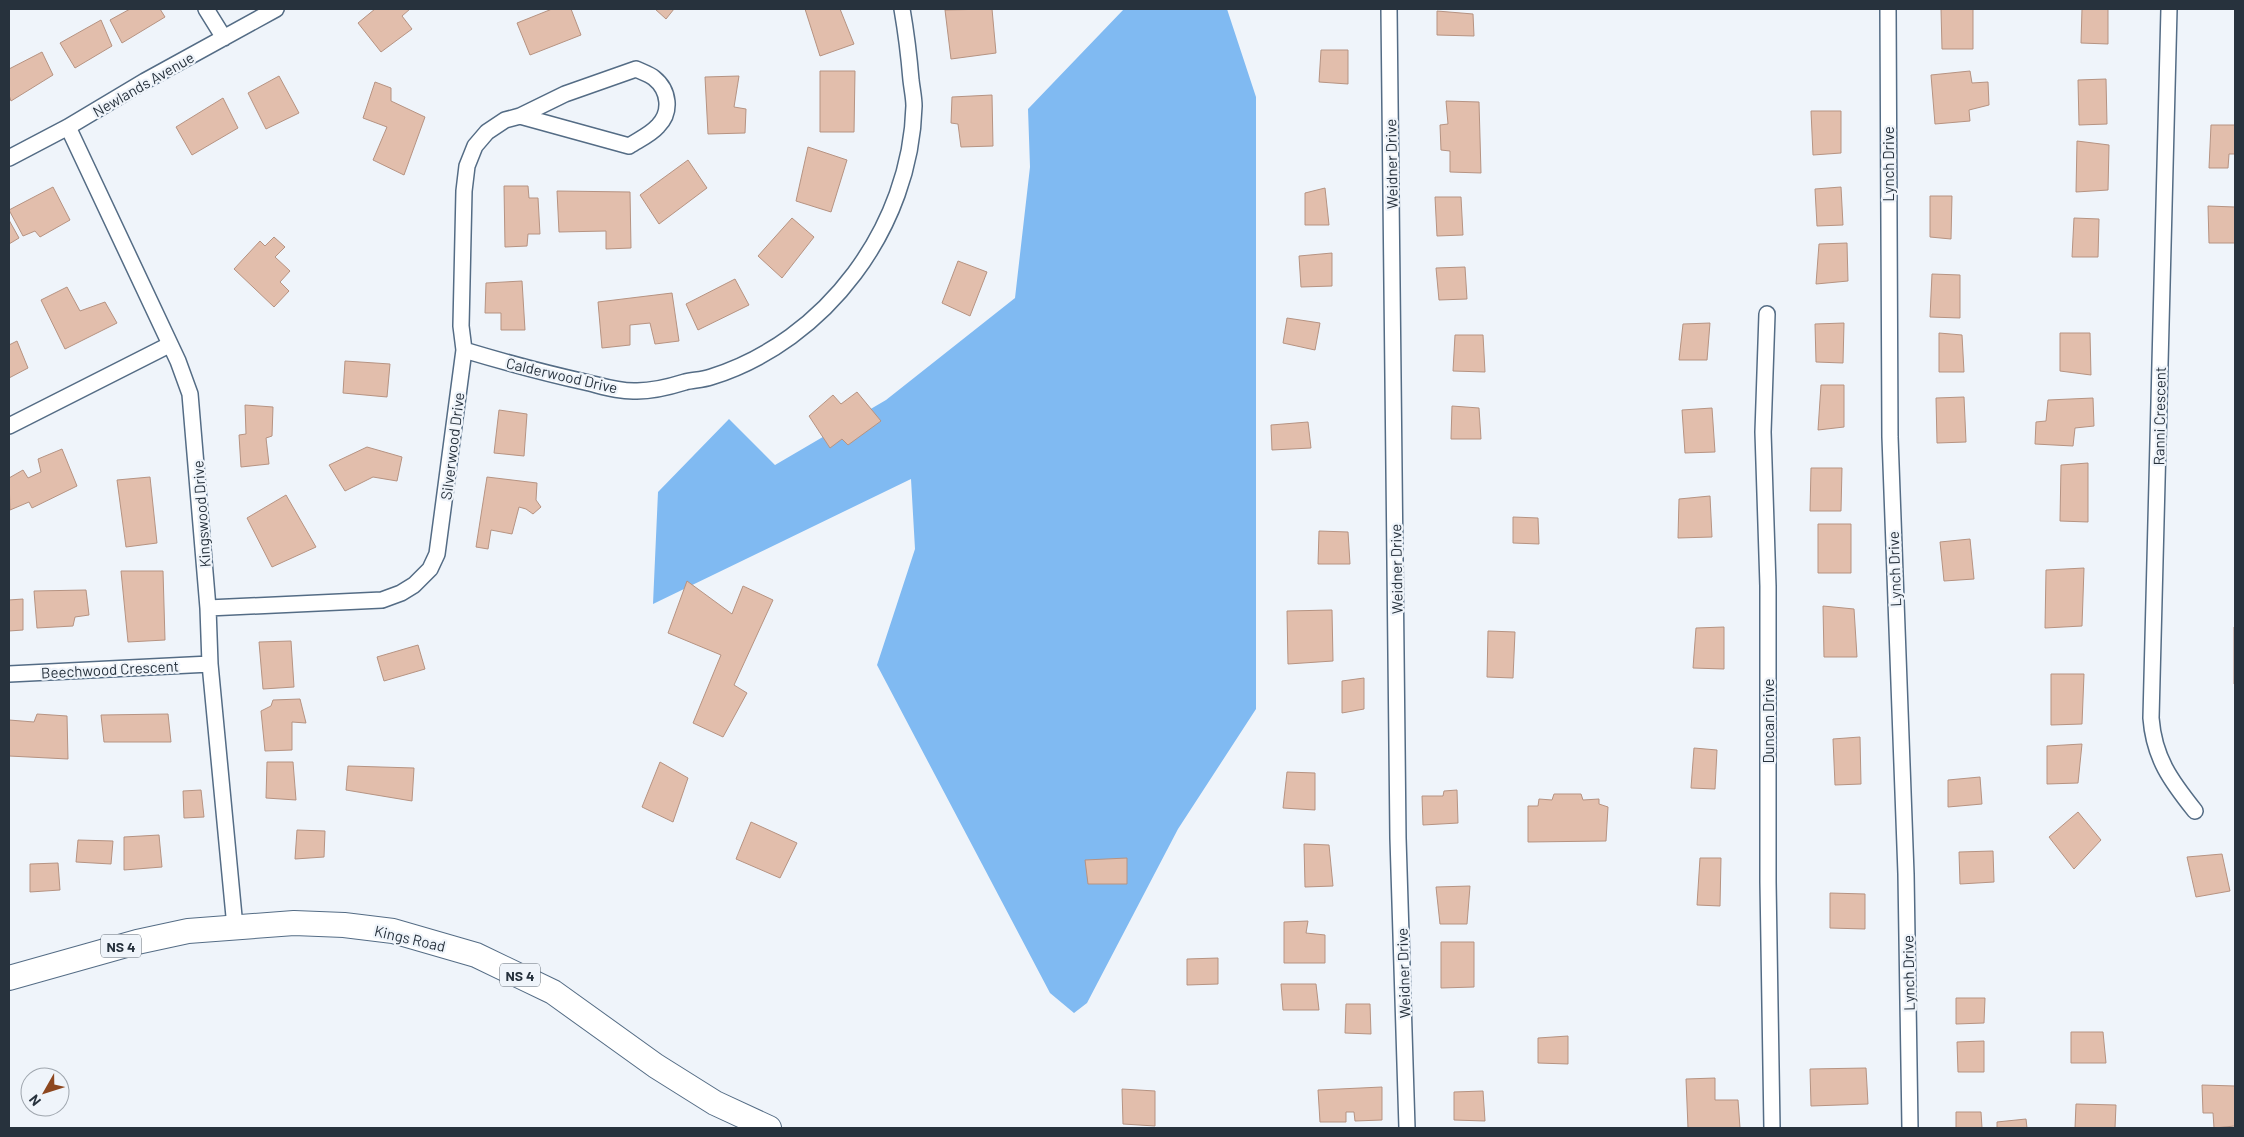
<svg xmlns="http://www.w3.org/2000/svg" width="2244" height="1137" viewBox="0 0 2244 1137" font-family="Barlow,sans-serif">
  <rect width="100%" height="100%" fill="#eff4fa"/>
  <path fill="#80baf2" d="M1124,9H1227L1256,97V709L1178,829L1087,1003L1074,1013L1050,993L877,665L915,549L911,479L653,604L658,492L729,419L775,465L886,400L1015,298L1030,167L1028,109Z"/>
  <path fill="#e2beac" stroke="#b69382" d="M130,9H160L165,17L122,43L110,20Z
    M375,9H410L402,16L412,29L381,52L358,23Z
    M552,9H571L581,35L530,55L517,23Z
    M655,9H674L666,19Z
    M805,9H840L854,44L820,56Z
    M992,9L996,53L951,59L945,10Z
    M1941,9H1973V49H1942Z
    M2082,9H2108V44L2081,43Z
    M1437,11L1473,14L1474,36L1437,35Z
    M101,20L112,46L75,68L60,43Z
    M1321,50H1348V84L1319,82Z
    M42,52L53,75L11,101L9,95V69Z
    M820,71H855L854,132H820Z
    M1970,71L1972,83L1988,82L1989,105L1969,110L1970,121L1935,124L1931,75Z
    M279,76L299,113L266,129L248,93Z
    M739,76L734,107L746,109L745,133L708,134L705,77Z
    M2106,79L2107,124L2079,125L2078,80Z
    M375,82L391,88V101L425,117L404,175L373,160L387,127L363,118Z
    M992,95L993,146L961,147L958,124L951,123L952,97Z
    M223,98L238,128L192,155L176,127Z
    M1446,101L1479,102L1481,173L1450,172V151L1441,150L1440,125L1448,124Z
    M1811,111H1841V153L1813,155Z
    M2211,125H2235V154H2229L2228,168H2209Z
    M2077,141L2109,145L2108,190L2076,192Z
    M808,147L847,160L831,212L796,201Z
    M688,160L707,188L659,224L640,195Z
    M504,186H528L529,198H538L540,234H528L527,246L505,247Z
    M53,187L70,220L40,237L35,231L23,236L9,210Z
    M1841,187L1843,225L1817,226L1815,189Z
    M1325,188L1329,225H1305V193Z
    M557,191L630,192L631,248L606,249V231L559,232Z
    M1930,196H1952L1951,239L1930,237Z
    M1435,197H1461L1463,235L1437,236Z
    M2208,206L2235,207V243H2209Z
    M792,218L814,237L782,278L758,256Z
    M2074,218L2099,219L2098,257H2072Z
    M9,220L19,238L9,244Z
    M274,237L285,247L275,257L290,271L280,282L289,291L274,307L234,269L260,241L265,246Z
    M1847,243L1848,281L1816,284L1819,244Z
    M1332,253V286L1301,287L1299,256Z
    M958,261L987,272L970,316L942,303Z
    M1465,267L1467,299L1439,300L1436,268Z
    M1932,274L1960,275V318L1930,317Z
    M735,279L749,305L698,330L686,304Z
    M522,281L525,330H501V313H485L486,283Z
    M67,287L80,311L105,302L117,323L65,349L41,300Z
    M672,293L679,341L655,344L650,323L630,325V345L602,348L598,302Z
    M1287,318L1320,323L1315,350L1283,343Z
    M1710,323L1707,360H1679L1683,324Z
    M1844,323L1843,363L1816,362L1815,324Z
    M1939,333L1962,335L1964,372H1939Z
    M2060,333H2090L2091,375L2060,371Z
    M1455,335H1483L1485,372L1453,371Z
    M17,341L28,368L9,378V345Z
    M345,361L390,364L387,397L343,393Z
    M1821,385H1844V427L1818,430Z
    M857,392L881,421L848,445L842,439L830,448L809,416L833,395L841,404Z
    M1964,397L1966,442L1937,443L1936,398Z
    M2093,398L2094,426L2075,428L2073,446L2035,444L2036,422L2046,421L2048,400Z
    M245,405L273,407L272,436L266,438L269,464L241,467L239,435L246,434Z
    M1452,406L1479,408L1481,439H1451Z
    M1712,408L1715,452L1685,453L1682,410Z
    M499,410L527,414L524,456L494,453Z
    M1308,422L1311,448L1272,450L1271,425Z
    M367,447L402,457L397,481L373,477L345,491L329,465Z
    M62,449L77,486L32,508L29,502L10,510L9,478L23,470L28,478L41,472L38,459Z
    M2088,463V522L2060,521L2061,465Z
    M1811,468H1842L1841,511H1810Z
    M150,477L157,543L126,547L117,480Z
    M487,477L537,483L536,500L541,507L533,514L526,509L519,507L512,534L491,530L488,549L476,547Z
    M286,495L316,547L272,567L247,518Z
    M1710,496L1712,537L1678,538L1679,499Z
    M1513,517L1538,518L1539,544L1513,543Z
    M1818,524H1851V573H1818Z
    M1319,531L1348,532L1350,564H1318Z
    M1970,539L1974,579L1944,581L1940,542Z
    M2084,568L2082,626L2045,628L2046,570Z
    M121,571H163L165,640L128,642Z
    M687,581L732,614L743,586L773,600L734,685L747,693L723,737L693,723L721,655L668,633Z
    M86,590L89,615L75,617L73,626L37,628L34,591Z
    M23,599V630L9,631V600Z
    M1823,606L1854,609L1857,657H1824Z
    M1332,610L1333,661L1288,664L1287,611Z
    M1724,627V669L1693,668L1696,628Z
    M2234,627H2235V684H2234Z
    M1488,631L1515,632L1513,678L1487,677Z
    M291,641L294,687L263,689L259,642Z
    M418,645L425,669L384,681L377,657Z
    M2051,674H2084L2082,724L2051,725Z
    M1364,678V709L1342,713V681Z
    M300,699L306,723L292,722V750L265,751L261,711L271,706L273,700Z
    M37,714L67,716L68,759L9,756V720L34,722Z
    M168,714L171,742H104L101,715Z
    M1860,737L1861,784L1835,785L1833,739Z
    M2082,744L2078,783L2047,784V746Z
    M1694,748L1717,750L1715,789L1691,788Z
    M267,762H293L296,800L266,798Z
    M660,762L688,778L673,822L642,807Z
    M348,766L414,768L412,801L346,790Z
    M1287,772L1315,773V810L1283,808Z
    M1980,777L1982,804L1948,807V780Z
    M201,790L204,817L184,818L183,791Z
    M1457,790L1458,823L1423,825L1422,796H1443L1444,791Z
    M1554,794H1581L1583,800L1599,799V804L1608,807L1606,841L1528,842V806H1538L1539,799L1552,800Z
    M2078,812L2101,840L2074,869L2049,837Z
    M751,822L797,843L780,878L736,859Z
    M297,830L325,831L324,857L295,859Z
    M159,835L162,867L124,870V837Z
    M78,840L113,841L111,864L76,862Z
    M1304,844L1329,845L1333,886L1305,887Z
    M1993,851L1994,882L1960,884L1959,852Z
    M2222,854L2230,891L2196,897L2187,857Z
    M1127,858V884H1088L1085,860Z
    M1700,858H1721L1720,906L1697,905Z
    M58,863L60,890L30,892V864Z
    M1470,886L1467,924H1440L1436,887Z
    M1830,893L1865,894V929L1830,928Z
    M1308,921L1306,933L1325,935V963H1284V922Z
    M1441,942H1474V987L1441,988Z
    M1218,958V984L1187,985V959Z
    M1281,984H1316L1319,1010H1283Z
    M1956,998H1985L1984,1023L1956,1024Z
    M1346,1004H1370L1371,1034L1345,1033Z
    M2071,1032H2103L2106,1063H2071Z
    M1568,1036V1064L1538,1063V1038Z
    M1984,1041V1072H1958L1957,1042Z
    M1866,1068L1868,1104L1811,1106L1810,1069Z
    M1715,1078V1100H1738L1740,1128H1688L1686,1079Z
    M2202,1085L2235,1086V1126L2214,1128L2213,1113H2203Z
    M1382,1087V1120L1355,1121L1354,1112H1346V1122H1320L1318,1090Z
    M1122,1089L1155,1091V1126L1123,1124Z
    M1483,1091L1485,1121L1454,1120V1092Z
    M2076,1104L2116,1105L2115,1128H2075Z
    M1956,1112H1981L1982,1128H1956Z
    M2026,1119L2027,1128H1997V1122Z"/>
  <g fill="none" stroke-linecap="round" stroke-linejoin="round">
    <defs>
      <path id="street" d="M206,9L224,38
        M1389,9L1398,838L1407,1128
        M1888,9L1890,437L1906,874L1910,1128
        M2169,9L2151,718C2154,758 2171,781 2195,811
        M68,127L178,361L190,394L208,608L210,664L235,927
        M9,158L68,127L145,81L276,9
        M1767,314L1763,432L1768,586V882L1772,1128
        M464,350C504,362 544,373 585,382C602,386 619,392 637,391C653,391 669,387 685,382C693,380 702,380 711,377C826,341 911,227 914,106C914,98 912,89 911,80C909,56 906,32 902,9
        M9,426L169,345
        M208,608L382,600L401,593L414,585L430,569L437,554L464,350L461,326L464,191L467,166L475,146L487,132L505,120L520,116L565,94L636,69C642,72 649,74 654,78C669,90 672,112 658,126C650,135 638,140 629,146L520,116
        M9,674L210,664"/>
      <path id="primary" d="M9,978L137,942L188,931L294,923L344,925L393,931L476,955L553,992L656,1066L715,1103L769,1128"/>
    </defs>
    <use href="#street" stroke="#546c85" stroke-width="18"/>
    <use href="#primary" stroke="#546c85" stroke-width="26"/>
    <use href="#street" stroke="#fff" stroke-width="15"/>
    <use href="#primary" stroke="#fff" stroke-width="24"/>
  </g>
  <g text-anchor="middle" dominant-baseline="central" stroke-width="4.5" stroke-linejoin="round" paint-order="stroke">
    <g fill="#eff4fa" stroke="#636c76" stroke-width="1">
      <rect x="101" y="934.5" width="40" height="23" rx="4"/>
      <rect x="500" y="963.5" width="40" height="23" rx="4"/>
    </g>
    <g font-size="14" font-weight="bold" fill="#27323d">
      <text x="121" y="946">NS 4</text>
      <text x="520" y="975">NS 4</text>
    </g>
    <g font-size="15" fill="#27323d" stroke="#eff4fa">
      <text transform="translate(143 84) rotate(-30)">Newlands Avenue</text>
      <text transform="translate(1391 164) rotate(-91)">Weidner Drive</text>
      <text transform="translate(1888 164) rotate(-90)">Lynch Drive</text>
      <text transform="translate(562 375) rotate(13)">Calderwood Drive</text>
      <text transform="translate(2159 416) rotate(-89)">Ranni Crescent</text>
      <text transform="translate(452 446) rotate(-83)">Silverwood Drive</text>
      <text transform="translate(201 514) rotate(-94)">Kingswood Drive</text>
      <text transform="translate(1396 569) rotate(-91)">Weidner Drive</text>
      <text transform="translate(1894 569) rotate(-92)">Lynch Drive</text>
      <text transform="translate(110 669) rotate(-3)">Beechwood Crescent</text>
      <text transform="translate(1768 721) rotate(-90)">Duncan Drive</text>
      <text transform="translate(410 938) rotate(13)">Kings Road</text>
      <text transform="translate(1403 973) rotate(-92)">Weidner Drive</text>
      <text transform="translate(1908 973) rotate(-91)">Lynch Drive</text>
    </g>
  </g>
  <rect width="2244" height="1137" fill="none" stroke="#27323d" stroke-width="20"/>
  <g transform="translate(45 1092) rotate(231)"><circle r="24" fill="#eff4fa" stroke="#9fa6ae"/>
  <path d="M0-4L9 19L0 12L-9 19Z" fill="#8d471f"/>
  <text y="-8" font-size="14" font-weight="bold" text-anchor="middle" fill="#27323d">N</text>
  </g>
</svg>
